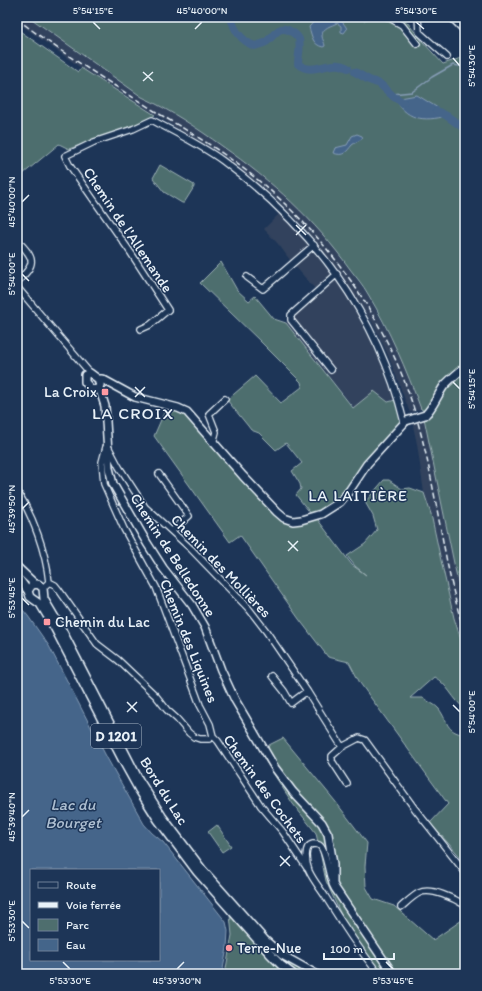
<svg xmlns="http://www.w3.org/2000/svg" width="482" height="991" viewBox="0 0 482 991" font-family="Itim,sans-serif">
  <rect width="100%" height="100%" fill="#1d3557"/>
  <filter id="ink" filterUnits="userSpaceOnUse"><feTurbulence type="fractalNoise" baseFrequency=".025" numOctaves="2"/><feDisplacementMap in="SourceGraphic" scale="8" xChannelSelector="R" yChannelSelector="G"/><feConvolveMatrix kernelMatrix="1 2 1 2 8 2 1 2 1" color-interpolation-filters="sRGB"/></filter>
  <g filter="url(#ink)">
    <path fill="#31425d" d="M17,17H29L142,97L162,106L212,139L259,173L285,195L307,216L329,241L367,293L401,357L421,409L410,413L388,355L373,324L339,272L318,245L295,218L271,195L240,169L210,149L81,68L17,22Z
      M282,211L337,274L370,330L399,399L354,408L286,323L295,311L317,291L293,264L279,245L264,229Z
      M424,418L456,573L465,611V652L454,618L440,556L431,514L424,493L417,444L412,421Z"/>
    <path fill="#4e6e6e" stroke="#9bb0b3" d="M29,17H359L365,21L368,17H403L422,41L443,64L461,58L465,61V611L456,573L424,418L433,415L421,409C406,369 390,331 368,294C363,285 356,277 350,269C315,220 272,181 222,146C197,128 170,110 142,97Z
      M17,29L78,72L81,68L155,115L147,120L69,149L59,144L17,179Z
      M160,165L194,185V187L184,203H182L164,192L153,178Z
      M221,262L237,290L249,301L255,296L274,319L286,323L353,408L374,391L388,402L399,399L404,422L349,491L315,516L352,565L366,575L355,566L347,556L365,544L377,530L373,516L365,502L384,480H389L402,489L410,488L424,493L431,514L440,556L454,618L465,652V709C453,700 447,683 434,677L410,698H423C428,702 435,704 439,709C449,723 445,731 465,735V862L430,823L448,804L360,683L349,662L328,657L299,619L240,535L230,542L154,436L167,406L183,410L283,520L293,521L312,515L296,495L301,489L300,484L292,471L302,463L286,443L276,450L259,433L251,430L248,426L227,400L255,376L281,403L302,387L301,382L261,342L200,283Z
      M283,738L335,801L367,843L365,866L366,887L373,899L394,906L433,940L465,918V974H381L342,917L326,881L316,833L293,804L264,759L269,745Z
      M217,825L231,846L222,852L208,832Z
      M230,915L289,974H225L232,935Z
      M283,959L302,969L300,974H298L281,962Z"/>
    <path fill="#44658a" stroke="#869db6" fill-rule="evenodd" d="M318,17C330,17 341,16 347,29L344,33L341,32V26L337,23C332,26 322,27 322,36C322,39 325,43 325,46L323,47C313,45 312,37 309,27Z
      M417,95L446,113L447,116C423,122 406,120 394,97L400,98Z
      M357,134L362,136L363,138C359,141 356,142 352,145C346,152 344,157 333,153L335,148L347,145L352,136Z
      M17,603L28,616L49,646L107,758L144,824L152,833L163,842L226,922L228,931L227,948L222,974H17ZM31,870H159V960H31Z"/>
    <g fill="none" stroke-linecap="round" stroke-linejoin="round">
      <path stroke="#869db6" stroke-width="1.5" d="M392,94L412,92L432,77L453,65L465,67"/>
      <path stroke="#44658a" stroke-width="8" d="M231,17C234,31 241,40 254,46C258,45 263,44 266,42C274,36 279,24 290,31C294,33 297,35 299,39C301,48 298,56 298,64C311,75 326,63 339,65C342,65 345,67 348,68
        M355,72L369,80L380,84L394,97L403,102
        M437,111L447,116L465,129"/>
      <defs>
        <path id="minor" d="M388,17L402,25L417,44
          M418,17L419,32L447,57
          M17,240C35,259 37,263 17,282
          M247,277L263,289L314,245
          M17,287L90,373
          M141,329L150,325L168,310L131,253L70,166L65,156L94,142L133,129L152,120C176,133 201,145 223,161C312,227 378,314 404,422
          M331,370L291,320V315L337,274
          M213,443L216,432L209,414L225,399
          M106,447L102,462L104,484L124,529L156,587L200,705L210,724L213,736
          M109,448L119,467L145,507L191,549L249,609L266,631L307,691L342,747L359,738L365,740L415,809L465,872
          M159,474L189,516L172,531
          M17,491C33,516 46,552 49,582L43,588
          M49,582L55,585L59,590L97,644L118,660L156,696L167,710L177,719L189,733L194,737L200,739H209L213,736
          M272,676L284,691L291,703L307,691
          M213,736L218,741L261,806L283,832L307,868
          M342,747L332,756V761L347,784
          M332,882C328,874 326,849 319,845C317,844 316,844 313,844C303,846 306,863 309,871C313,880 320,888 325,896C342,923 359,950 379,974
          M401,907C407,902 413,896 419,893C431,887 455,899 465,905"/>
        <path id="major" d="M452,17L465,30
          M98,379H102L135,397L178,408L187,412L243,476L277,512L284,518L293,521L301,520L321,514L340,502L349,491L367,464L406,421
          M99,383L98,379L90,373L85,375V382L91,389L97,390L100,385
          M99,387L105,406L109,468L113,484L147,543L163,568L192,605L205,627L221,670L235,700L275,768L293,792L322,823L328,834L333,864V884L335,888L393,974
          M425,415C432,410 438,394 444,386C450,379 458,373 465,367
          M17,567L35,584
          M17,576L28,591
          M293,974L281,965L270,954L197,872L158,820L139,790L124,763L55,629L40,604L30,597L28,591L32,585L38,584L43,588L44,599L60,626L139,780L162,816L202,869L265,940L282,955L316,974"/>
      </defs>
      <use href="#minor" stroke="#e8f1f8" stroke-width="8"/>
      <use href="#major" stroke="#e8f1f8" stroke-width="10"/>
      <use href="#minor" stroke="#1d3557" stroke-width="5.5"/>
      <use href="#major" stroke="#1d3557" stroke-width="7"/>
      <path stroke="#e8f1f8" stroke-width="1.5" stroke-dasharray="6 3" stroke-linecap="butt" d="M17,19C63,54 112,84 161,115C186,130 212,145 236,163C313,219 376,301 408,391C436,470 440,555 465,634"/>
      <defs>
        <path id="major-bridge" d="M406,421L425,415"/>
      </defs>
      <use href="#major-bridge" stroke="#e8f1f8" stroke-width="10" stroke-linecap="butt"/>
      <use href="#major-bridge" stroke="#1d3557" stroke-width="7"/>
    </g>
  </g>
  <path fill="none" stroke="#e8f1f8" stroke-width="1.5" d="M93,22L100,29M416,22L424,29M195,29L202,22M453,58L460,66M143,72L153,81M143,81L153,72M22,202L29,195M296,225L306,235M296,235L306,225M22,274L29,281M453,382L460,389M135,387L145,397M135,397L145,387M22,509L29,502M288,541L298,551M288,551L298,541M22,598L29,605M127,702L137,712M453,705L460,712M127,712L137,702M22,817L29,810M280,856L290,866M280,866L290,856M22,921L29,928M63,962L70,969M386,962L393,969M177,969L184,962"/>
  <g fill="#ff9aa2" stroke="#1d3557" stroke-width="1.5">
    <rect x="101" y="388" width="8" height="8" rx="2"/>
    <rect x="43" y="618" width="8" height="8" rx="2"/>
    <circle cx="229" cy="948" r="4"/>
  </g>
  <g text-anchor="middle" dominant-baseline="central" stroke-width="3" stroke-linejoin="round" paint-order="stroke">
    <rect fill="#1d3557" stroke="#abb9c8" stroke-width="1" x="91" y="724" width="50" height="24" rx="3"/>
    <g font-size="14" font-weight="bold" fill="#e8f1f8">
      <text x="116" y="736">D 1201</text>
    </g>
    <g font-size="15" fill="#e8f1f8" stroke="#1d3557">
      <text transform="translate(128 230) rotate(56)">Chemin de l'Allemande</text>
      <text transform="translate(173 555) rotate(57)">Chemin de Belledonne</text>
      <text transform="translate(221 566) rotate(46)">Chemin des Mollières</text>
      <text transform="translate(189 641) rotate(68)">Chemin des Liquines</text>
      <text transform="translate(265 789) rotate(54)">Chemin des Cochets</text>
      <text transform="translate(164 791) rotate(58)">Bord du Lac</text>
    </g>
    <g font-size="15" fill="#e8f1f8" stroke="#1d3557" text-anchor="start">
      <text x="97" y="392" text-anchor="end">La Croix</text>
      <text x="55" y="622">Chemin du Lac</text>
      <text x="237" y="948">Terre-Nue</text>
    </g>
    <g font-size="16" letter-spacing="1" fill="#e8f1f8" stroke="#1d3557">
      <text x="358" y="495">LA LAITIÈRE</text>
    </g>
    <g font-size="16" font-style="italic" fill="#afc0d2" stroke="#1d3557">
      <text x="73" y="804">Lac du<tspan x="73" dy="18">Bourget</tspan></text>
    </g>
    <g font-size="17" letter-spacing="1" fill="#e8f1f8" stroke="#1d3557">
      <text x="133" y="413">LA CROIX</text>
    </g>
  </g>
  <rect width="482" height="991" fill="none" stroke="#1d3557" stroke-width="44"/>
  <rect x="30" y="869" width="130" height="92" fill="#1d3557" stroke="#6e8097"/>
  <rect x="38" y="882" width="20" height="6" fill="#1d3557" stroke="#6e8097"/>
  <text x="66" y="889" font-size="12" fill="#e8f1f8">Route</text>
  <rect x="38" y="902" width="20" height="6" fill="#e8f1f8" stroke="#6e8097"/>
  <text x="66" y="909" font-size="12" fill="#e8f1f8">Voie ferrée</text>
  <rect x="38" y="919" width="20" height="12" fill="#4e6e6e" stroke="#6e8097"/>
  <text x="66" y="929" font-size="12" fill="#e8f1f8">Parc</text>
  <rect x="38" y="939" width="20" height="12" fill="#44658a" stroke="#6e8097"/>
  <text x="66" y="949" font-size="12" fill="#e8f1f8">Eau</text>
  <path d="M324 953v6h70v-6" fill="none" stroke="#e8f1f8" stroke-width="2"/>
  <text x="330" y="953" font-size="12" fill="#e8f1f8" stroke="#1d3557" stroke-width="3" paint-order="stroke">100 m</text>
  <rect x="22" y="22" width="438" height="947" fill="none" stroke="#e8f1f8" stroke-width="1.5"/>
  <g font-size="10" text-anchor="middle" fill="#e8f1f8">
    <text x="93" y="14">5°54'15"E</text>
    <text x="202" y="14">45°40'00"N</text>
    <text x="416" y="14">5°54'30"E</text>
    <text transform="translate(471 66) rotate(-90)" y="4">5°54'30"E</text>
    <text transform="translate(11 202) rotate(-90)" y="4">45°40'00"N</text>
    <text transform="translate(11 274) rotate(-90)" y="4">5°54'00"E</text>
    <text transform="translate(471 389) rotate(-90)" y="4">5°54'15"E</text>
    <text transform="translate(11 509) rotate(-90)" y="4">45°39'50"N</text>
    <text transform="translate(11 598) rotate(-90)" y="4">5°53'45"E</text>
    <text transform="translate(471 712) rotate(-90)" y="4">5°54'00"E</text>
    <text transform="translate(11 817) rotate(-90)" y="4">45°39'40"N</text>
    <text transform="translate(11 921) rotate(-90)" y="4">5°53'30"E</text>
    <text x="70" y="984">5°53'30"E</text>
    <text x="177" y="984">45°39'30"N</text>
    <text x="393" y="984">5°53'45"E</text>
  </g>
</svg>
